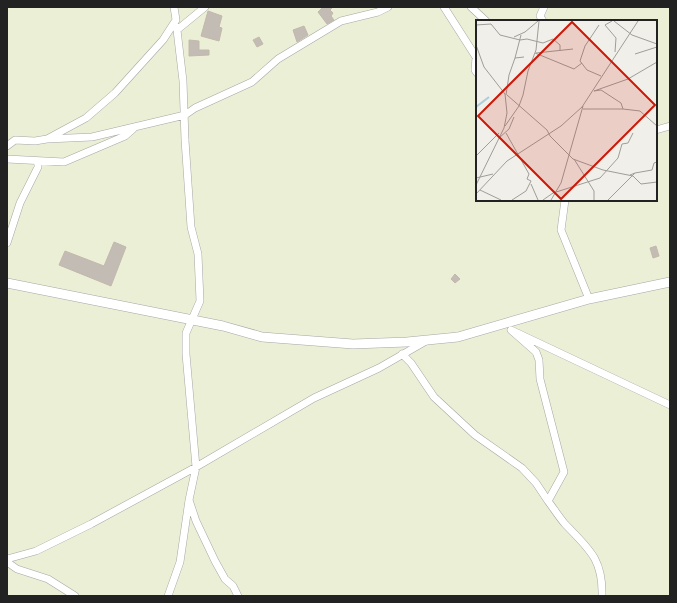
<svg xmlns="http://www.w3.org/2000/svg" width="677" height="603" viewBox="0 0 677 603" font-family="'Exo 2',sans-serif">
  <rect width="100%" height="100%" fill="#f1efe9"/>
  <path fill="#ebefd5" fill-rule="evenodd" d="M7,7H670V596H7ZM477,21H656V200H477Z"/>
  <path fill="#c2bcb5" stroke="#c3b8ab" d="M323,7H333L330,10L333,13L331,16L334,20L327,24L318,12Z
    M208,11L222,16L219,27L222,28L219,41L201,36Z
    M304,26L308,35L297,42L293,30Z
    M259,37L263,44L257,47L253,40Z
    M189,40L199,41V50H209V55L189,56Z
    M114,242L126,247L111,286L59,265L65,251L104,266Z
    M656,246L659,256L653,258L650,248Z
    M455,274L460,279L455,283L451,279Z"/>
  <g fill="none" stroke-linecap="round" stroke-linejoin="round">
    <defs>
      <path id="minor" d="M444,7L476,57L475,70L477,73
        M471,7L486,21
        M543,21L540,16L544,7
        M176,27L177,30L205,7
        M177,30L183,81L185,140L191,227L198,254L200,301L186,333V354L196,467L189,500L196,521L215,561L225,579L233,586L238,596
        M656,130L670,126
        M47,139L92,137L185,115L195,108L252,82L278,59L341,21L378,12L388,7
        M7,146L15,140L35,141L47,139L86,118L115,93L163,40L176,20L174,7
        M7,159L64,162L125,136L133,129
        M565,200L561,230L589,299
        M7,243L20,203L38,167V161
        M402,354L411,363L434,397L475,435L522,468L536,483L548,501
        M7,559L36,551L91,524L196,467L314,398L379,368L426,341
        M7,562L17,569L48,579L75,596
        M168,596L180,562L189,500
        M602,596C603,559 589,549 565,524C559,517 554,509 548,501L564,472L540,379L539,360L536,352L511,330L670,405"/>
      <path id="tertiary" d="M7,283L223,326L262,337L353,344L407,342L458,337L589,299L670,282"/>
    </defs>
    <use href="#minor" stroke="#a6a6a6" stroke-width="8"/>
    <use href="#tertiary" stroke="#a6a6a6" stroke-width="10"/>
    <use href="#minor" stroke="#fff" stroke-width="7"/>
    <use href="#tertiary" stroke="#fff" stroke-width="9"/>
  </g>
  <g transform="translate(476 20)">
    <rect width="181" height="181" fill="#f1efe9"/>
    <path fill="none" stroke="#abcddd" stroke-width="2" d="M0,87L13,77"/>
    <path fill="none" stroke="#9e9d99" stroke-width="1" d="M136,1L129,5L140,18L139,32M138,1L156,15L181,24M0,5L15,4L24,15L44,20L51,19L67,23L77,19L84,25V31M123,5L109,26L104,41L111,50L125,56M38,17L49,12L62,1M0,25L8,47L29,74L31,93L28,108L0,165M59,33L98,49L106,43M60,33L97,29M159,34L181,27M39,38L45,15M181,42L152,59L118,71L125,70L145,83L147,89L164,91L181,106M30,75L33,55L39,38L48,37M31,75L71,110L74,116L97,139L127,150L157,156L165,164L181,162M107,89H147M29,106L43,86L47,75L52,51L60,30L63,1M30,113L53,154L51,159L55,161L50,171L36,180M23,118L33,109L38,97M0,136L23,113M0,139V154M98,139L118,171V180M159,153L176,150L178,143L181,142M0,158L17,154M55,164L62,180M4,170L25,180M0,174L31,141L85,106L106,87L162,1M67,180L77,173L124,158L142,138L146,124L152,123L157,113M75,180L85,163L107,86M132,180L159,153L154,155"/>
    <path fill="#cc1807" fill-opacity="0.15" stroke="#cc1807" stroke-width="2" d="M96,2L179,85L85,179L2,96Z"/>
    <rect width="181" height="181" fill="none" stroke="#222" stroke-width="2"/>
  </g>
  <rect width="677" height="603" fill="none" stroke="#222222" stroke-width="16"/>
</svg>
